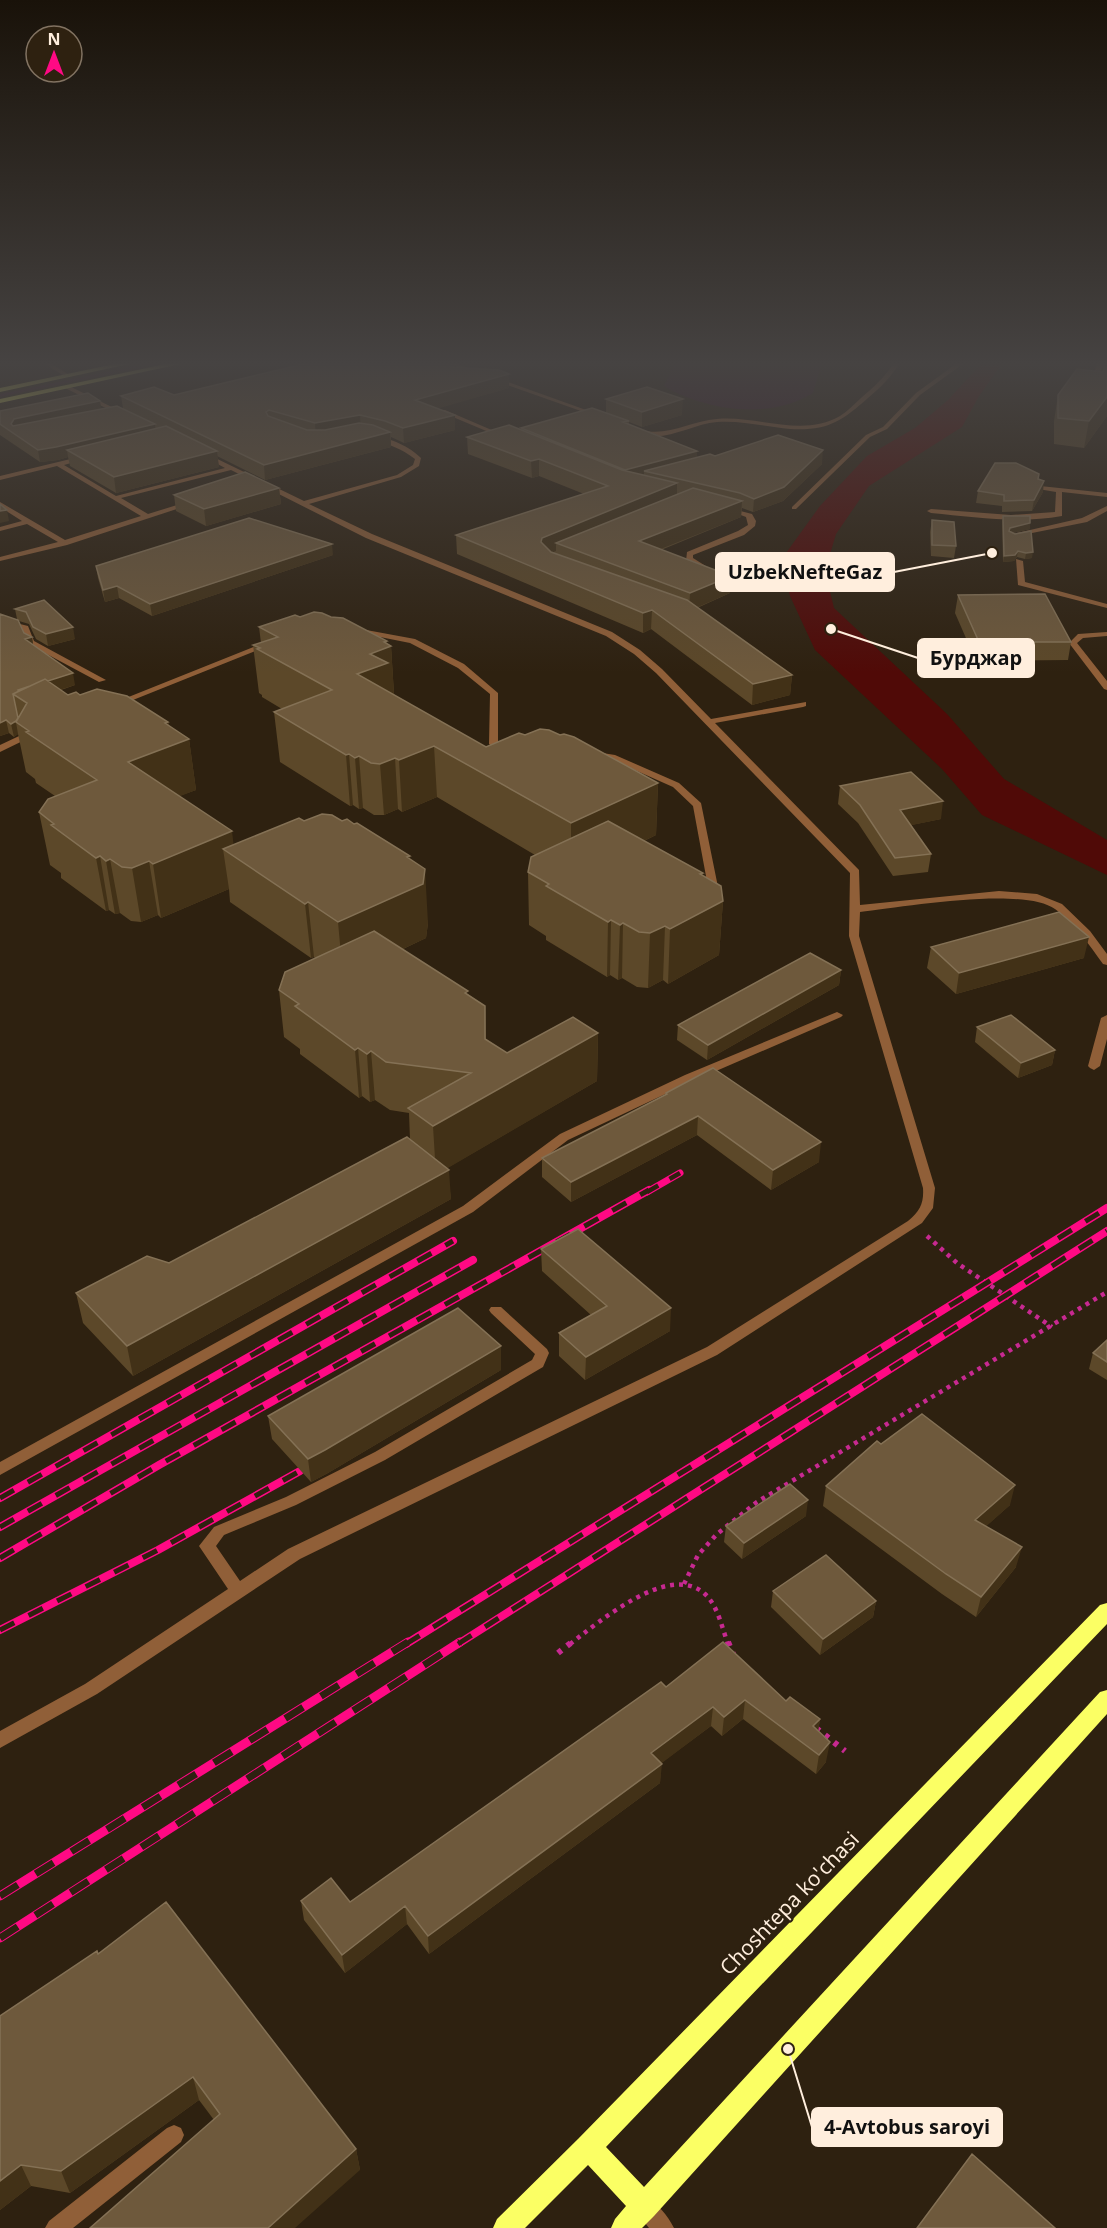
<svg xmlns="http://www.w3.org/2000/svg" width="1107" height="2228" viewBox="0 0 1107 2228" font-family="'Open Sans',sans-serif">
  <rect width="100%" height="100%" fill="#2e2110"/>
  <path fill="#39132b" d="M158,361H174L0,397V394Z
    M676,361H822L813,393C770,420 706,411 664,386Z"/>
  <path fill="#500a07" d="M984,361H1004L979,396L962,427L869,486L836,534L825,571L834,608L947,714L1004,779L1107,840V875L982,815L942,769L815,650L790,596L781,560L820,506L867,456L915,428L948,400Z"/>
  <g fill="none" stroke-linecap="round" stroke-linejoin="round">
    <path stroke="#c72991" stroke-width="4.5" stroke-dasharray="4 5" stroke-linecap="butt" d="M927,1236L957,1263L1052,1327
      M684,1584L698,1555L717,1534L757,1502L1107,1292
      M570,1644C598,1623 669,1561 705,1594C718,1606 722,1628 728,1644"/>
    <path stroke="#c72991" stroke-width="6" stroke-dasharray="4.5 7" stroke-linecap="butt" d="M728,1642L733,1654
      M558,1653L572,1642
      M816,1728L845,1751"/>
    <path fill="#905f38" fill-rule="evenodd" d="M442,361H450L481,373L476,374Z
      M895,361H901C892,376 881,387 868,398C841,422 827,431 790,429C766,427 741,420 717,422C691,424 662,445 638,432L641,430C668,437 690,421 717,419C756,415 803,438 840,416C848,411 854,404 861,398C874,387 886,376 895,361Z
      M960,361H967L920,395L887,429L870,437L796,509H792V507L866,435L883,427L916,393Z
      M1098,361H1104L1097,383L1094,385L1091,383Z
      M493,378H497L600,415L595,416L493,380Z
      M67,385L124,413L125,414L120,415L65,388Z
      M441,410H445L508,437L503,438L441,412Z
      M374,437C390,437 410,447 421,458L419,466L401,477L309,504L372,534L612,632L640,650L662,669L711,719L806,702V706L803,707L715,723L859,870L860,905L999,891L1037,894L1062,904L1090,931L1107,954V965L1103,964C1089,945 1075,923 1055,909C1023,886 902,907 860,912L859,936L935,1188L933,1208L922,1223L717,1355L300,1559L97,1694L0,1748V1731L85,1684L228,1589L199,1546L214,1527L286,1497L375,1452L532,1360L535,1354L491,1313L489,1310L491,1307H501L547,1349L549,1353L543,1367L385,1460L296,1505L224,1535L216,1546L240,1581L288,1549L707,1347L908,1221C920,1211 924,1203 923,1188L849,936L850,873L656,673L634,654L606,636L366,538L231,470L121,498L148,514L190,501L194,503L192,504L67,545L0,561V557L58,542L27,524L0,531V527L22,521L0,507V502L65,540L141,516L57,466L0,480V476L83,456L85,457V459L64,465L116,496L225,468L203,456V454L205,453L304,501L397,475L413,465L415,459C402,449 388,444 374,439Z
      M1040,486L1107,493V497L1062,492V516C1018,524 974,517 931,513L927,511L931,509L1011,515L1055,512L1056,492L1038,489V487Z
      M1107,506V511L1087,522L1017,536L1013,534L1082,518Z
      M725,507L752,514L756,521L755,526L744,535L693,555V558L712,570L705,572L686,561L687,552L738,531L748,525L746,517L725,509Z
      M1016,559L1023,561L1025,582L1107,604V608L1018,585Z
      M0,619L28,626L34,641L106,680L99,682L28,644L22,630L0,623Z
      M350,627L415,639L464,664L498,693V742L510,745V749L493,747L489,744L490,694L458,668L410,643L350,631Z
      M1107,632V636L1083,638L1077,643L1107,681V690L1104,689L1069,643L1078,634Z
      M266,642L273,644L118,706L111,704Z
      M34,729L38,732L37,734L0,752V745Z
      M596,752L615,755L679,783L701,803L718,887L717,889L713,890L708,887L693,806L673,787L610,759L593,757V753Z
      M837,1012L843,1015L841,1017L693,1081L568,1140L473,1212L0,1475V1462L463,1206L560,1134L685,1075Z
      M1107,1015V1039L1100,1066L1094,1070L1090,1068L1088,1066L1101,1018Z
      M174,2125L181,2128L184,2135L181,2142L73,2228H45L49,2221L167,2128Z
      M645,2197C657,2202 668,2216 674,2228H649L638,2214L635,2207L638,2200Z"/>
    <path fill="#905f38" fill-rule="evenodd" d="M40,361H47L71,376L66,377Z"/>
    <path fill="#fbff64" fill-rule="evenodd" d="M129,361H143L0,392V388Z
      M180,361H194L0,403V399Z
      M1107,1603V1624L606,2147L644,2187L1100,1692L1107,1690V1714L654,2216L642,2228H611L615,2219L626,2206L588,2165L525,2228H493L497,2219L579,2138L1100,1605Z"/>
    <defs>
      <path id="rail-far2" d="M647,1192L680,1173"/>
      <path id="rail-far1" d="M0,1498L453,1241
        M0,1527L473,1260
        M0,1558L159,1465L649,1190
        M0,1630L158,1550L300,1471
        M406,1644L1107,1208
        M458,1644L1107,1231"/>
      <path id="rail" d="M0,1896L408,1642
        M0,1938L460,1642"/>
    </defs>
    <use href="#rail-far2" stroke="#ff0984" stroke-width="7"/>
    <use href="#rail-far1" stroke="#ff0984" stroke-width="8"/>
    <use href="#rail" stroke="#ff0984" stroke-width="9"/>
    <use href="#rail-far2" stroke="#2e2110" stroke-width="4.5" stroke-dasharray="13" stroke-linecap="butt"/>
    <use href="#rail-far1" stroke="#2e2110" stroke-width="5" stroke-dasharray="16" stroke-linecap="butt"/>
    <use href="#rail" stroke="#2e2110" stroke-width="7" stroke-dasharray="21" stroke-linecap="butt"/>
  </g>
  <path fill="#5c4829" d="M452,361V367L509,374V388L437,408L455,430L404,443L391,437V447L265,480L217,456L219,467L116,493L70,466L68,457L58,460L40,462L0,435V411L123,408L121,396L174,395Z
    M1107,361V416L1084,448L1054,444V421L1058,395L1103,372Z
    M606,399L682,415L642,427L629,422V425L697,458L715,456L822,464L783,501L753,512L742,508L741,517L661,550L731,576L730,593L697,608L792,675L790,695L752,705L651,629L643,633L457,554L456,535L584,494L539,476L532,478L468,454L467,437L521,430V428L606,412Z
    M1038,479L1043,492L1032,511L1002,512V506L976,503L978,491Z
    M279,488L281,504L206,526L176,511L174,495Z
    M1003,516L1030,529L1013,533L1032,558L1025,559L1017,557L1014,561L1003,562L1002,521Z
    M932,520L956,546L954,558L931,556L930,532Z
    M333,555L152,616L119,598L105,602L98,578L96,566Z
    M958,595L1071,642L1068,660L976,661L955,613Z
    M44,600L75,639L48,646L36,639L29,624L19,621L24,633L32,637L33,645L75,685L61,690L68,695H80L168,722L169,726L189,739L196,790L179,796L234,845L304,821L410,860L428,923L426,938L403,949L485,1006L486,1039L507,1053L598,1033L597,1081L447,1168L451,1199L133,1376L83,1323L76,1293L169,1263L410,1140L409,1113L390,1110L375,1100L370,1102L362,1096L359,1098L300,1054V1049L284,1037L279,990L315,958L314,957L311,958L230,902L229,889L161,918L158,915L141,922L131,921L120,913L115,914L109,910L106,911L61,878V873L50,865L39,812L55,796L36,783L35,779L26,772L18,734L14,737L9,733L0,736L17,619L15,609Z
    M300,617L387,643L391,646L394,694H393L486,747L525,735L658,783L656,835L644,841L703,873V876L723,901L719,955L668,984L663,980L648,988L637,987L622,978L618,980L610,975L607,977L546,940V936L529,925L528,872L535,855L437,797L402,812L398,809L384,815H374L363,808L359,809L353,805L350,806L280,762L274,712L282,709L262,697V695L259,693L253,645L261,643L259,627Z
    M840,786L941,819L911,825L931,854L928,872L893,876L858,823L838,804Z
    M931,947L1084,958L956,994L927,968Z
    M841,970L839,985L707,1060L677,1040L678,1025Z
    M977,1027L1055,1050L1052,1065L1018,1078L975,1042Z
    M666,1093L819,1162L771,1190L697,1135L571,1202L542,1177V1158L666,1095Z
    M541,1249L670,1331L585,1380L559,1356V1333L591,1315L542,1271Z
    M1107,1340V1380L1089,1369L1093,1353Z
    M501,1370L328,1473L311,1482L272,1439L268,1416Z
    M881,1444L1010,1505L986,1526L1016,1567L976,1617L942,1594L823,1506L826,1486Z
    M806,1516L742,1559L724,1542L726,1526Z
    M773,1591L876,1601L873,1617L820,1655L771,1607Z
    M666,1687L786,1701L820,1719L818,1731L826,1762L816,1774L743,1719L722,1736L711,1726L661,1763L660,1783L429,1954L407,1924L345,1973L304,1920L301,1901L350,1902Z
    M98,1954L356,2149L360,2170L214,2120L199,2100L70,2193L31,2186L0,2210V2016Z"/>
  <path fill="#423117" d="M509,374V388L416,415L415,400Z
    M1107,397V416L1084,448L1089,421Z
    M683,399L682,415L642,427V412Z
    M100,401L102,412L17,431L11,424L14,419Z
    M360,415L361,430L316,438L315,423Z
    M455,415V430L404,443L403,428Z
    M155,424L156,436L67,450L68,457L58,460L40,462L38,450Z
    M390,432L391,447L265,480L264,465Z
    M823,450L822,464L783,501L753,512L754,499Z
    M217,451L219,467L116,493L114,477Z
    M697,451V462L644,471V476L625,481V470Z
    M539,459V476L532,478L531,461Z
    M1044,481L1043,492L1032,511L1034,500Z
    M677,483V501L556,543V551L542,557L541,542L542,538Z
    M279,488L281,504L206,526L204,509Z
    M742,501L741,517L638,558L639,541Z
    M7,510L9,521L0,523V511Z
    M1030,523V529L1009,534V531L1010,528Z
    M332,544L333,555L152,616L150,604Z
    M1018,551L1017,557L1014,561L1003,562L1004,556Z
    M1033,552L1032,558L1025,559L1026,553Z
    M731,576L730,593L689,611L690,593Z
    M117,586L119,598L105,602L103,590Z
    M652,610L651,629L643,633V613Z
    M73,627L75,639L48,646L46,634Z
    M32,637L34,650L25,639Z
    M387,641V647L391,646L394,694L390,695L357,674L370,654L384,642Z
    M73,673L75,685L25,701L18,690Z
    M792,675L790,695L752,705L753,684Z
    M6,720L9,733L0,736V723Z
    M16,722L18,734L14,737L11,724Z
    M168,722L172,745L189,739L196,790L136,813L128,762L165,723Z
    M434,746L437,797L402,812L399,760Z
    M349,754L353,805L350,806L346,755Z
    M359,756L363,808L359,809L355,758Z
    M395,758L398,809L384,815L380,764Z
    M658,783L656,835L571,876V823Z
    M943,801L941,819L898,828L900,810Z
    M232,831L235,857L223,849L229,889L161,918L153,864Z
    M100,856L109,910L106,911L96,858Z
    M410,856L412,889L425,869L428,923L426,938L343,977L338,922L407,857Z
    M110,859L120,913L115,914L106,861Z
    M149,861L158,915L141,922L132,868Z
    M703,873L701,913L723,901L719,955L668,984L670,929L700,874Z
    M308,902L314,957L311,958L305,904Z
    M611,920L610,975L607,977L608,922Z
    M623,923L622,978L618,980L620,925Z
    M665,926L663,980L648,988L650,933Z
    M1089,937L1084,958L956,994L959,973Z
    M841,970L839,985L707,1060L708,1045Z
    M598,1033L597,1081L436,1175L433,1126Z
    M358,1048L362,1096L359,1098L355,1050Z
    M1055,1050L1052,1065L1018,1078L1021,1063Z
    M371,1051L375,1100L370,1102L367,1054Z
    M698,1116L697,1135L571,1202V1182Z
    M821,1142L819,1162L771,1190L773,1170Z
    M449,1170L451,1199L133,1376L127,1346Z
    M671,1308L670,1331L585,1380L586,1357Z
    M501,1346V1370L328,1473L311,1482L308,1459Z
    M1015,1485L1010,1505L971,1540L975,1520Z
    M808,1500L806,1516L742,1559L744,1543Z
    M1022,1547L1016,1567L976,1617L981,1597Z
    M876,1601L873,1617L820,1655L823,1639Z
    M745,1700L743,1719L722,1736L724,1717Z
    M713,1707L711,1726L650,1772L651,1753Z
    M820,1719L817,1738L813,1726Z
    M830,1742L826,1762L816,1774L819,1755Z
    M662,1764L660,1783L429,1954L428,1936Z
    M405,1906L407,1924L345,1973L342,1955Z
    M193,2077L199,2100L70,2193L61,2171Z
    M356,2149L360,2170L295,2228H268Z
    M21,2165L31,2186L0,2210V2181Z"/>
  <path fill="#6e593c" stroke="#847155" stroke-width="1.5" d="M316,361H452L451,367L499,370L509,374L415,400L455,415L403,428L385,421L360,415L315,423L269,410L266,412L268,416L307,430H325L359,423L373,425L390,432L264,465L121,396L154,387L174,395Z
    M1106,361H1107V397L1089,421L1058,418V395L1077,369L1103,372Z
    M647,387L683,399L642,412L606,399Z
    M88,393L100,401L14,419L11,424L13,426L117,406L155,424L56,447L38,450L0,424V411Z
    M592,408L629,421L623,422L697,451L625,470L521,428Z
    M509,425L622,470L677,483L542,538L541,542L551,552L687,600L792,675L753,684L652,610L643,613L456,535L608,486L539,459L531,461L467,437Z
    M166,426L217,451L114,477L67,450Z
    M778,435L823,450L784,487L754,499L740,493L644,471L710,454L715,456Z
    M995,463H1016L1039,474L1038,479L1044,481L1034,500L1004,501V495L978,491Z
    M245,472L279,488L204,509L174,495Z
    M693,488L742,501L639,541L731,576L690,593L556,543Z
    M0,504L7,510L0,511Z
    M1003,516H1030V523L1010,528L1009,531L1015,534L1031,531L1033,552L1026,553L1018,551L1015,555L1004,556Z
    M249,518L332,544L150,604L117,586L103,590L96,566Z
    M932,520L954,522L956,546L932,545Z
    M1045,594L1071,642H979L958,595Z
    M44,600L73,627L46,634L33,627L26,612L15,609Z
    M314,612L322,613L331,617L343,618L387,641L384,642L391,646L370,654L388,663L357,674L486,747L519,733L525,735L540,729L549,730L560,735L564,734L574,737L658,783L571,823L434,746L399,760L395,758L380,764L371,763L359,756L355,758L349,754L346,755L274,712L332,690L257,649L260,648L253,645L278,637L259,627L295,615L300,617Z
    M0,614L18,620L24,633L32,637L25,639L73,673L48,681L45,679L30,686L18,690L19,691L13,694L18,718L16,721L11,724L6,720L0,723Z
    M45,679L68,695L76,692L80,695L97,689L127,696L168,722L165,723L189,739L128,762L232,831L153,864L149,861L132,868L122,867L110,859L106,861L100,856L96,858L51,825L54,824L39,812L48,799L97,780L26,732L29,731L16,722L27,703L13,694Z
    M911,772L943,801L900,810L931,854L895,858L860,805L840,786Z
    M322,814L332,815L342,821L347,819L354,824L357,823L410,856L407,857L425,869L423,884L338,922L308,902L305,904L223,849L299,818L304,821Z
    M608,821L703,873L700,874L721,886L723,901L670,929L665,926L650,933L639,932L623,923L620,925L611,920L608,922L546,886L549,884L528,872L531,857Z
    M1059,912L1089,937L959,973L931,947Z
    M374,931L468,991L465,993L485,1006V1039L507,1053L573,1017L598,1033L433,1126L408,1108L471,1073L386,1062L371,1051L367,1054L358,1048L355,1050L295,1006L299,1004L279,990L285,972Z
    M810,953L841,970L708,1045L678,1025Z
    M1011,1015L1055,1050L1021,1063L977,1027Z
    M713,1068L821,1142L773,1170L698,1116L571,1182L542,1158L667,1094L666,1093Z
    M407,1137L449,1170L127,1346L76,1293L147,1256L169,1263Z
    M578,1229L671,1308L586,1357L559,1333L607,1306L541,1249Z
    M458,1308L501,1346L325,1450L308,1459L268,1416Z
    M1107,1340V1362L1093,1353Z
    M922,1414L1015,1485L975,1520L1022,1547L981,1597L946,1574L826,1486L877,1441L881,1444Z
    M790,1484L808,1500L744,1543L726,1526Z
    M826,1555L876,1601L823,1639L773,1591Z
    M723,1642L786,1701L790,1697L820,1719L813,1726L830,1742L819,1755L745,1700L724,1717L713,1707L651,1753L662,1764L428,1936L405,1906L342,1955L301,1901L331,1878L350,1902L661,1682L666,1687Z
    M166,1902L356,2149L268,2228H90L220,2114L193,2077L61,2171L21,2165L0,2181V2016L97,1951L98,1954Z
    M972,2154L1055,2228H917Z"/>
  <linearGradient id="sky" x2="0" y2="1"><stop stop-color="#191209"/><stop offset="0.54" stop-color="#464342"/><stop offset="1" stop-color="#464342" stop-opacity="0"/></linearGradient>
  <rect width="1107" height="673" fill="url(#sky)"/>
  <g text-anchor="middle" dominant-baseline="central" stroke-width="4.5" stroke-linejoin="round" paint-order="stroke">
    <g font-size="21" fill="#fed" stroke="#2e2110">
      <text transform="translate(789 1903) rotate(-46)">Choshtepa ko'chasi</text>
    </g>
  </g>
  <path fill="none" stroke="#fed" stroke-width="2" d="M992 553L894 572M831 629L918 658M788 2049L812 2127"/>
  <g fill="#fed" stroke="#2e2110" stroke-width="2">
    <circle cx="992" cy="553" r="6"/>
    <circle cx="831" cy="629" r="6"/>
    <circle cx="788" cy="2049" r="6"/>
  </g>
  <g fill="#fed" stroke="#fed" stroke-width="2">
    <rect x="716" y="553" width="178" height="38" rx="6"/>
    <rect x="918" y="639" width="116" height="38" rx="6"/>
    <rect x="812" y="2108" width="190" height="38" rx="6"/>
  </g>
  <g font-size="20" text-anchor="middle" font-weight="bold" fill="#111">
    <text x="805" y="579">UzbekNefteGaz</text>
    <text x="976" y="665">Бурджар</text>
    <text x="907" y="2134">4-Avtobus saroyi</text>
  </g>
  <g transform="translate(54 54)"><circle r="28" fill="#2e2110" stroke="#827362" stroke-width="1.5"/>
  <path d="M0-4.5L10 22L0 15L-10 22Z" fill="#ff0984"/>
  <text y="-9" font-size="16" font-weight="bold" text-anchor="middle" fill="#ffeedd">N</text>
  </g>
</svg>
